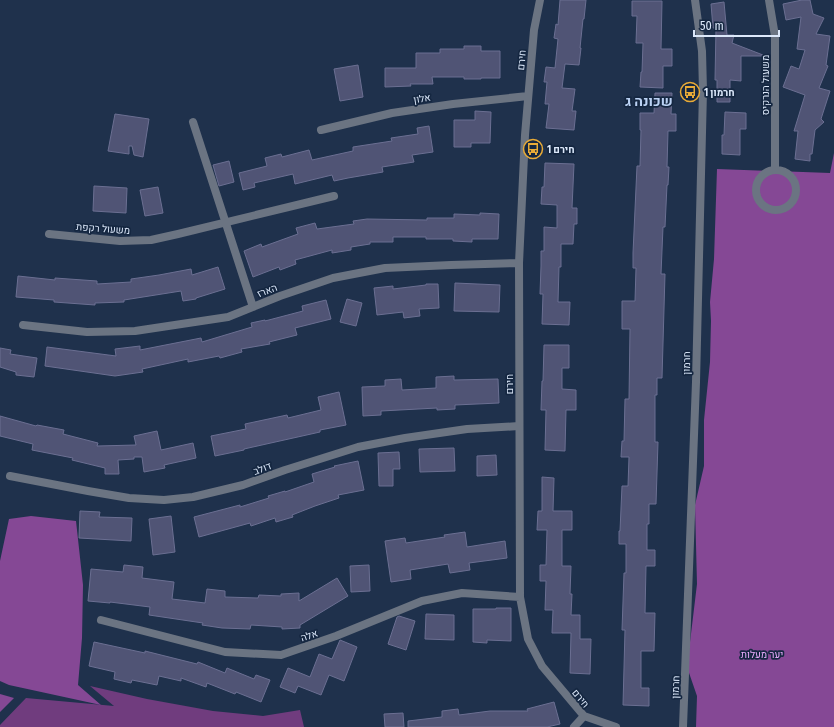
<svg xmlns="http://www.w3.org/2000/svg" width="834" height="727" viewBox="0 0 834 727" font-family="'Fira Sans Condensed',Heebo,sans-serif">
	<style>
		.green { fill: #703c7e }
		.forest { fill: #854895 }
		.building { fill: #505475; stroke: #6b6f92 }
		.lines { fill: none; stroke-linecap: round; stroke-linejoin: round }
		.minor { stroke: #6b7482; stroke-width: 8 }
		.labels { text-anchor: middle; stroke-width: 3.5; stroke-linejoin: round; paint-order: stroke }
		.street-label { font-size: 10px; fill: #dce8fa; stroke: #152741 }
		.poi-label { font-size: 10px; font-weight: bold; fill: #dce8fa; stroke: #152741; text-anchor: start }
		.park-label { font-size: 10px; fill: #edacff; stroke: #152741 }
		.district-label { font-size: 14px; font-weight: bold; fill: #bbd2f4; stroke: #152741 }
	</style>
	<rect width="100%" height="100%" fill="#1f314c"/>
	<path class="green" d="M90,686L147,699L213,711L263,716L300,710L304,727H0V725L26,698L114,706Z"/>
	<path class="forest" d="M834,153V727H696L697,696L687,667L697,584L695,505L704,466V420L710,362L711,321L710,302L714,259L717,169L830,173Z
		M31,516L76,521L83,585L82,638L78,685L101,705L9,685L0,681V561L9,519Z
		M0,694L14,698L0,712Z"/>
	<path class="building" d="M560,0H586L584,19H583L580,48H581L579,65L565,64L562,88L575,89L572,111H576L574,130L546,128L549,104H545L547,82H544L546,67L555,68L558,39L554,38L556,24L558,25Z
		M802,0H810L813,14L824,18L816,34L830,36L826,65L828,66L819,88L830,91L821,119L824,122L815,130L812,154H810V161L795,159L798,131H794L805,95L783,87L791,66L799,69L805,50L797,49L801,17L786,20L783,4Z
		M632,1H662L661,49H672V66H663V88L640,87L641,72H642L643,43H636L637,16H632Z
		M724,2L727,35H734L732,43L763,55V56H741V81L730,80V102H717V80H715L716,28H713L711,4Z
		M464,46H481V51H500V78H481V79H464V77H432L433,84H410L411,86L385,87V68H416V53H440V49H464Z
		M358,65L363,97L340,101L334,69Z
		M655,93H672L671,114H676V131H668L667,167H669L668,185H667L665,227H663L661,274H665L662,378H657V395H655V442H658L656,504H649V524H647V550H655V566H646L645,613H655L654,651H641V688H649V706L623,705L625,630H622L624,573H626V544H619V531H620L622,486H628L629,457H621L622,441H624L625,399H629L630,329H622V301H635L636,268H633V253L637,166H640L641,130H640V113H654Z
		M475,111L491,112L490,143H471V147H454V120H475Z
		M725,112L746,113V129H740V155L722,154V135H724Z
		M115,114L149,119L143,157L134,155L132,146H129V154L108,151Z
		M429,126L433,152L412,155L414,162L382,167L383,172L348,178L334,181L332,175L295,184L293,174L254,183L255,187L243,190L239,173L267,166L265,158L281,154L282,157L309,150L312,160L353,151V147L392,141L391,138L418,134L417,128Z
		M229,161L234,182L219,186L213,165Z
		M545,163L574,164L572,208H577V224H574L573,244H561V267H559L558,302H570L569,325L542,324L543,294H540L541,266V251H544V227L557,228V205L541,204L542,187H544Z
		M94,186L127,188L126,213L93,211Z
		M158,187L163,213L145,216L140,190Z
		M480,213L499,214L498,239H472V242L453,241V239H426V237H393V242H370V244L351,247V250L332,253V250L295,260L296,264L280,270L279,267L253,277L244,251L261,244L262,247L298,234L296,228L315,223L317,229L354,224L353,221L367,219L427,220V218H454V214L480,215Z
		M218,267L225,289L196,298V299L183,301L181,291L124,300V302L95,303V305L54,302V300L16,297L18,276L55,280V278L97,281V284L131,282V279L159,275L191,269L192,275Z
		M455,283L500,285L499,312L454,311Z
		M426,284H438L439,308L419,309L420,316L404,318L403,312L377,315L374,288L393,286V289L426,285Z
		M347,299L362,303L356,326L340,322Z
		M326,300L331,319L295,328L297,335L269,342L270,344L241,349L242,352L220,358L219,356L188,362V359L142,369L143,372L115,376L45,366L47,347L116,356L115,349L140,346V350L201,338L202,342L252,327L251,323L265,320V321L303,311L302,306Z
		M544,345H569V368H562V389L576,390V410H566L565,451L545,450L546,410H541L542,381H543Z
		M0,348L11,350L10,354L37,358L34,377L16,375V372L0,367Z
		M454,376V380L498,379L499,403L455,405V409L437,410V408L381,411V415L363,416L362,387L385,386V380L401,379L402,390L436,388V377Z
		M339,392L346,425L320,430V432L244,449V450L215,456L211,436L246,429L245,424L287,415L288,418L321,410L318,397Z
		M0,416L36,426L37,425L64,430L63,434L98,443L97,446L136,445L134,436L157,431L161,450L193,443L196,458L164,465L165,468L144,472L142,457H134V459L118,460L119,474H105V468L72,460L73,458L32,450L33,444L0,436Z
		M454,448L455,471L420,472L419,449Z
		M399,452L400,469H393V486H379L378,453Z
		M496,455L497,475L477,476V456Z
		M358,461L364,490L338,495L339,498L315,506L292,515L293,517L276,522L275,518L251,526L250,523L199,537L194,517L240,505V507L269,498L268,496L285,491V492L314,482L312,474L335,467L334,466Z
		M542,477L554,478L553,511H572V530H562V566H571L570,594H572L571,615H580V639H591L590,674L570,673L571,633H552L553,610H545L546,581H540V565H546L547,530H537L538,511H542Z
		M80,511L100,512L99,517L132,518L131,541L79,538Z
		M171,516L175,552L153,555L149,519Z
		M465,532L467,547L505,541L507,558L469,563L470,570L450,573L448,564L410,570L411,579L391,582L385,541L405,538L406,543L445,537L444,535Z
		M124,565L143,567L142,578L174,582L172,599L205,603L207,589L225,591V597L258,598L259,595L281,596V594L299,593V601L337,578L348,596L300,625V628L282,629V627L251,625L250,629L222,628L202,625L203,623L149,615L150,607L110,602V603L88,601L91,569L123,572Z
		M369,565L370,591L351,592L350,566Z
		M496,608H511V641L487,640V643L473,642V609H496Z
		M426,614L454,615V640L425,639Z
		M399,616L415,621L406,650L388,644L397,617Z
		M340,640L357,647L344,681L329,675L321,695L298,686L295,693L280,687L288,668L310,677L319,654L332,659Z
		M94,642L145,653V651L197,664L198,662L225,673L227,668L254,679L256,675L270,680L261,702L236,692L235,694L207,683L206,687L181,678V681L159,676L157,685L132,680L131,683L114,679L115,672L89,666Z
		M554,702L560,724L547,727H408V721L442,717V711L458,709L459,715L490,711H528L527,709Z
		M403,713L404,727H385L384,714Z"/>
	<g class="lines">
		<path class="minor" d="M540,0L534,30L525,135L519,263L520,597L528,639L542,666L584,716L616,727
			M769,0L775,36V170
			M193,122L253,307
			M321,130L392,113L453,104L528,96
			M756 190a20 20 0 1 1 40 0a20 20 0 1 1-40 0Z
			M49,234L120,241L151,240L178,234L334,196
			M23,325L87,332L135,331L228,317L280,296L333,278L385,268L451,265L519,263
			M10,476L88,491L129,498L164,500L193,497L243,485L285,470L358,447L405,438L467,429L519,426
			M101,620L225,652L281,655L336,636L422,601L462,593L520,597
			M574,727L584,716
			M683,727L696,382L703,91L702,51L695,0"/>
	</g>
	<defs>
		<symbol id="bus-ring" viewBox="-11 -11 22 22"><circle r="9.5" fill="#152741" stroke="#e9ab37" stroke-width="1.5"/><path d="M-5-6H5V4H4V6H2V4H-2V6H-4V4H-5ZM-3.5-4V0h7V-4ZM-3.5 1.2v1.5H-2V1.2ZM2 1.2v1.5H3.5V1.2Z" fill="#e9ab37"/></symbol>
	</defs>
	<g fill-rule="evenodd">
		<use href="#bus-ring" x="679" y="81" width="22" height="22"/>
		<use href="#bus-ring" x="522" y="138" width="22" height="22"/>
	</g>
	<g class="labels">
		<g class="street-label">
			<text transform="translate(521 60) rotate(-85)" y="4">חירם</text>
			<text transform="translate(765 85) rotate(-90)" y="4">משעול הנרקיס</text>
			<text transform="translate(422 98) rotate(-9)" y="4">אלון</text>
			<text transform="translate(103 228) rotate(4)" y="4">משעול רקפת</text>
			<text transform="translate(267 290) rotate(-21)" y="4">הארז</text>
			<text transform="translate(686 363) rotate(-89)" y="4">חרמון</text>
			<text transform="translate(509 384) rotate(-90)" y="4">חירם</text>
			<text transform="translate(262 468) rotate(-20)" y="4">דולב</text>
			<text transform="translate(309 635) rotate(-19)" y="4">אלה</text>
			<text transform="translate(675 687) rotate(-88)" y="4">חרמון</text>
			<text transform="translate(581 698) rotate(50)" y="4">חירם</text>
		</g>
		<g class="poi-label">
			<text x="704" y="96">חרמון 1</text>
			<text x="547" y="153">חירם 1</text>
		</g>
		<g class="park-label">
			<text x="762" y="658">יער מעלות</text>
		</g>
		<g class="district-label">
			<text x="649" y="106">שכונה ג</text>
		</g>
	</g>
	<path d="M694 30v6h85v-6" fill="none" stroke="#dce8fa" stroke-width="2"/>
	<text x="700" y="30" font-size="12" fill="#dce8fa" stroke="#152741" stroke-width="3" paint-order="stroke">50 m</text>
</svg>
